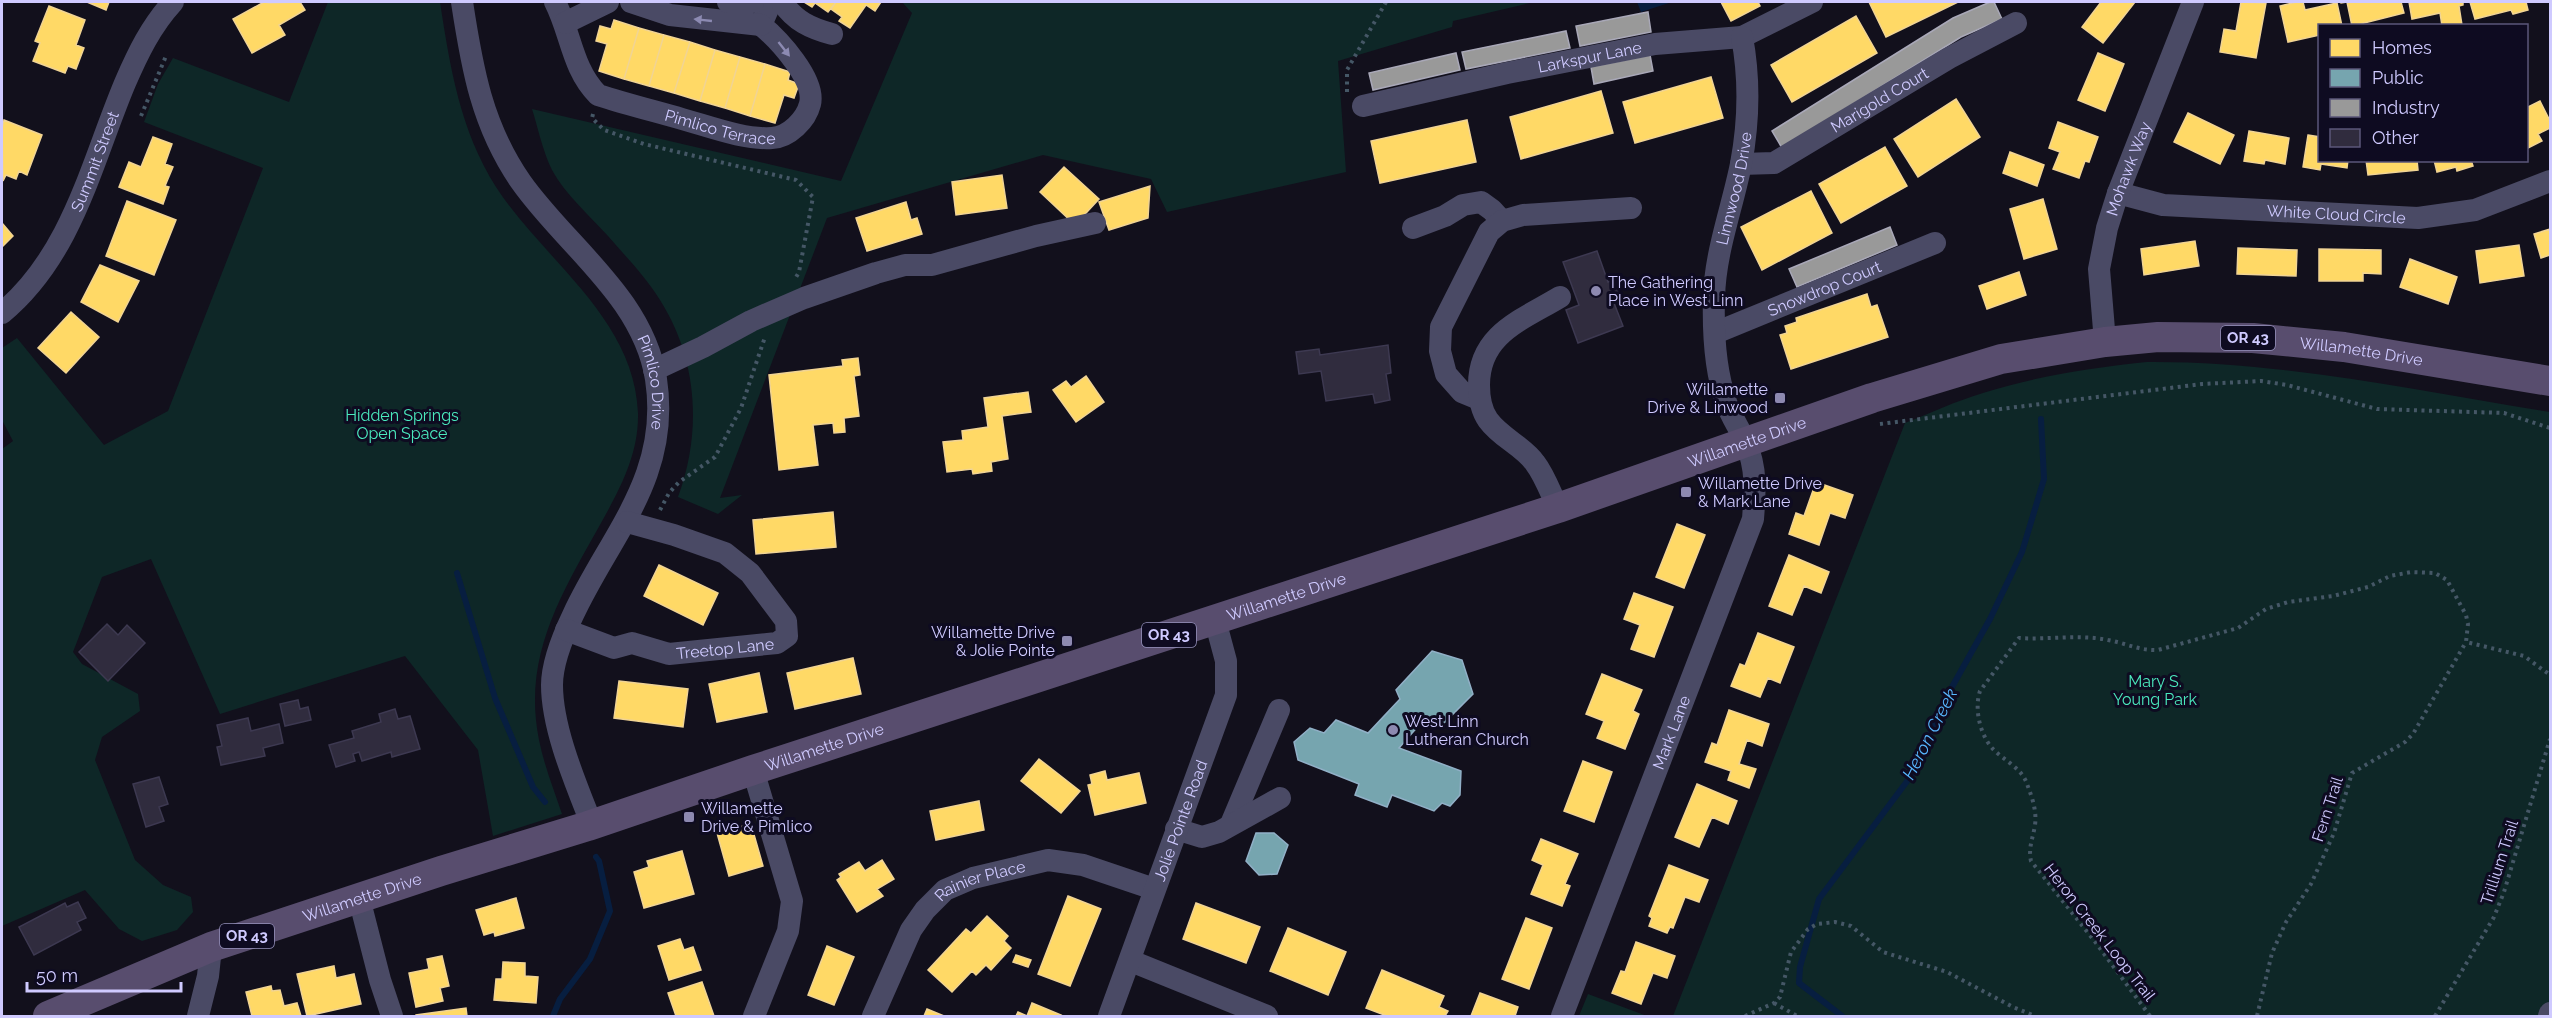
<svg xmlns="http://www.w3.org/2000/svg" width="2552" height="1018" viewBox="0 0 2552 1018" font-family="Raleway,sans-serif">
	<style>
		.green { fill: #0e2727 }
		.water { fill: #071e40 }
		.homes { fill: #ffd966; stroke: #f1d494; stroke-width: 1.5 }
		.public { fill: #76a5af; stroke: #91b0c7; stroke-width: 1.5 }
		.industry { fill: #999; stroke: #a9a8b8; stroke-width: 1.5 }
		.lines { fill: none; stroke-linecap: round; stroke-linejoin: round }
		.stream { stroke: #071e40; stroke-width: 6 }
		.building { fill: #302c3e; stroke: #3d3951; stroke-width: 1.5 }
		.path { stroke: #455766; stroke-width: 4; stroke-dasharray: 3 4.5; stroke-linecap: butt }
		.minor { stroke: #4a4a65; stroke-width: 22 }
		.major { stroke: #584d6e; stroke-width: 30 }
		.oneway { fill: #8c8ab2 }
		.poi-dot { fill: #8d89b0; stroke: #0e0b21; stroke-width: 2 }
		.labels { text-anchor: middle; stroke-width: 6; stroke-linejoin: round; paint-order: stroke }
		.shield { fill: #0e0b21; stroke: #9591bc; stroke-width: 1.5 }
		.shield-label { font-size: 15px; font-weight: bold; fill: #cfcaff }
		.street-label { font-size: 16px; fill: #cfcaff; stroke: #0e0b21 }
		.poi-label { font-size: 16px; fill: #cfcaff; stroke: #0e0b21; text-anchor: start }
		.park-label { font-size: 16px; fill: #4beabe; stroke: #0e0b21 }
		.water-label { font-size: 18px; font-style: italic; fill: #58b7ff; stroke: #0e0b21 }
	</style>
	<rect width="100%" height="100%" fill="#12101c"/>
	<path class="green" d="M328,2H440C450,67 460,130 496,187C544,261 634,317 638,413C639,454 620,489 601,523C562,593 522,656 539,740C544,765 554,790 562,814L493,836L478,750L405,656L220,714L151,559L102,577L73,652L82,664L138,694L140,711L102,737L95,760L135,860L163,885L191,897L193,912L177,930L142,941L119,929L85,890L2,926V449L13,441L2,420V348L17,338L104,445L168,411L263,168L144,122L158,84L173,58L289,102Z
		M902,2H1534L1453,21L1452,27L1338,61L1346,172L1167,212L1151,179L1043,155L827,218L720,498L742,495L718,514L678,497C702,432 698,360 660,300C646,277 626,257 608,236C590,216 565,194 552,170C543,152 538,128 532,109L841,181L912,13Z
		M2147,362C2282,361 2417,391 2550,412V1016H1673L1905,423C1931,413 1956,401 1983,393C2037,376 2091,368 2147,362Z
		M1588,994L1647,1016H1579Z"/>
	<path class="water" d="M1637,2H1672L1641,12Z"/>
	<path class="homes" d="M87,2H109L106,10Z
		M264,2L270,3L300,2L305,10L279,25L285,35L252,53L233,19Z
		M804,2H836L828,12L815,3L812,7Z
		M836,2H881L875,11L866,5L850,28L839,21L842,17L831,9Z
		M1721,2H1758L1760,6L1731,21Z
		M1869,2H1958L1886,37Z
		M2101,2H2135L2103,43L2082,27Z
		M2241,2L2266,3L2256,58L2220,52L2224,29L2236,31Z
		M2297,2H2303L2305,10L2337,3L2342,26H2320V35L2288,42L2280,6Z
		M2340,2H2401L2404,13L2352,26L2347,2L2341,3Z
		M2409,2H2463V5L2459,6L2462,25L2442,26L2440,13L2412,19Z
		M2470,2H2526L2528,10L2513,14L2511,10L2475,19Z
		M49,6L85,20L76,45L84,48L76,69L68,66L65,73L33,61L40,43L35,41Z
		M1856,16L1877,53L1792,102L1771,65Z
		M614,20L639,28L624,79L599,71L607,44L596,41L600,26L611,29Z
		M639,28L664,35L649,86L624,79Z
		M664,35L690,42L674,93L649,86Z
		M690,42L715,50L700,101L674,93Z
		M715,50L740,57L725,108L700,101Z
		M2098,53L2124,64L2105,111L2078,100Z
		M740,57L765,64L750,116L725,108Z
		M765,64L790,72L788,80L799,84L794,98L784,95L775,123L750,116Z
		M1711,77L1723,118L1635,143L1623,102Z
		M1601,91L1613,133L1521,159L1510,117Z
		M1956,99L1980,137L1918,177L1894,139Z
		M2540,101L2550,121V128L2538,134L2542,141L2526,149V108Z
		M2188,113L2234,135L2220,164L2174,142Z
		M4,120L42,135L27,175L19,171L16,179L6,175L3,181L2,128Z
		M1467,120L1476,162L1380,183L1371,141Z
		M2058,122L2098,137L2089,162L2085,161L2079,178L2053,169L2060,152L2049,148Z
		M2249,131L2289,138L2285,164L2265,160L2264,164L2244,161Z
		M2308,135L2320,137V160H2348L2347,168L2321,164L2320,170L2303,167Z
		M153,137L172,144L165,164L173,167L165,186L169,187L163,204L119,187L129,162L141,167Z
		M1885,147L1907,186L1841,223L1819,184Z
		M2010,152L2044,165L2037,186L2003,173Z
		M2366,160H2417L2418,170L2368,175Z
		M2434,160H2471L2473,166L2457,171L2456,167L2437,172Z
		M1064,167L1099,199L1075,225L1040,192Z
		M1002,175L1007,208L956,215L952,182Z
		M1150,186L1148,218L1109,230L1099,202Z
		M1811,191L1832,233L1762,270L1741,227Z
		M2043,199L2057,249L2024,259L2010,209Z
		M127,201L176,220L154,275L106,256Z
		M906,202L911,220L917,218L922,234L867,251L856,218Z
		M2,223L13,236L2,247Z
		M2550,229V255L2541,258L2534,234Z
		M2195,241L2199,266L2144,275L2141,249Z
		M2519,245L2524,276L2480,283L2476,251Z
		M2238,248L2297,250L2296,276L2237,274Z
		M2319,249L2381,250V274L2363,273V281H2319Z
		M2410,259L2457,277L2448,304L2400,287Z
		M100,265L139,281L118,322L81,302Z
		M2019,272L2026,295L1987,309L1979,286Z
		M1867,294L1871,307L1877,305L1888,337L1791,369L1780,335L1787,333L1785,326L1797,322L1796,318Z
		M71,312L99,337L66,373L38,348Z
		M858,358L860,375L854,376L859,416L844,418L845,432L834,433L833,423L813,425L818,465L779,470L769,375L843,366L842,360Z
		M1086,376L1104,402L1076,422L1053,390L1066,381L1071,387Z
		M1028,392L1031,412L1002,416L1008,459L991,462L992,471L973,474L972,469L947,472L943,442L963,440L962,431L988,427L984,398Z
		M1816,482L1853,495L1845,518L1830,513L1819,545L1789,534L1796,513L1804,516Z
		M833,512L836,547L756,554L753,520Z
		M1677,524L1705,535L1684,588L1656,577Z
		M1789,555L1829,572L1821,593L1804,586L1792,615L1769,606Z
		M659,565L718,593L703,625L644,596Z
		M1634,593L1673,607L1654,657L1631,649L1640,625L1624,619Z
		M1758,633L1794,647L1780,683L1768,678L1760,697L1731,686L1740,664L1745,666Z
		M853,658L861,694L795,709L787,673Z
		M759,673L767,712L717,722L709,684Z
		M1602,674L1642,690L1633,711L1639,714L1625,749L1597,738L1604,721L1586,714Z
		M619,681L688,689L683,727L614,718Z
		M1729,710L1769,724L1762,746L1747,740L1739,764L1756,769L1749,788L1728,780L1731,771L1705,762L1712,743L1717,745Z
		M1039,759L1080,791L1061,813L1021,781Z
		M1583,761L1612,772L1594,822L1564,811Z
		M1105,771L1107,780L1139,773L1146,803L1095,815L1088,785L1092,784L1090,775Z
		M1697,784L1737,801L1728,824L1712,817L1699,847L1675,837Z
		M979,801L984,830L936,840L930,811Z
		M751,824L763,866L729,876L717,833Z
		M1541,839L1578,854L1565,884L1570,886L1562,906L1531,894L1543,865L1532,860Z
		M682,851L694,894L644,908L634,872L649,867L647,861Z
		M882,860L894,879L877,889L883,896L857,912L837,880L841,877L839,874L859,862L865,871Z
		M1669,865L1708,880L1699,902L1685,897L1673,928L1670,927L1667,933L1649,926L1652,918L1649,916Z
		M1068,896L1101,909L1070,986L1038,974Z
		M516,898L524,928L495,936L494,932L484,935L476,910Z
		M1196,903L1260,927L1246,963L1183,939Z
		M987,916L1008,936L1004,941L1011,948L991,970L986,965L976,975L972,971L952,992L928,970L966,929L971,933Z
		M1526,918L1552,928L1529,989L1502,979Z
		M1288,928L1346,952L1328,995L1270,971Z
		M680,939L684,950L693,947L701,970L669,980L658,946Z
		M1636,942L1675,956L1667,978L1653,973L1641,1004L1612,993L1621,971L1625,972Z
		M827,946L854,957L834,1005L808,995Z
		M1016,955L1031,960L1028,967L1013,962Z
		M442,956L449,986L440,988L443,1001L416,1007L409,973L429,969L427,959Z
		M503,962L525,963V976L538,977L536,1003L494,1000L496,979H502Z
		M334,966L336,978L354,974L361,1004L307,1016L297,974Z
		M1382,970L1444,996L1439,1007L1448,1011L1445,1016H1387L1366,1008Z
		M702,982L714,1016H676L668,993Z
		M271,986L272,991L280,990L284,1006L297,1003L301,1016H252L246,992Z
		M1480,993L1518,1007L1515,1016H1471Z
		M1032,1003L1061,1015L1060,1016H1016L1018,1012L1027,1016Z
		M466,1008L467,1016H416V1015Z
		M927,1009L944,1016H924Z"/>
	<path class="public" d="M1432,651L1462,660L1473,694L1444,723L1427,716L1399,748L1461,771L1460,795L1450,806L1442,803L1434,811L1392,795L1387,807L1355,795L1359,784L1298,760L1294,742L1310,728L1324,733L1336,720L1368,733L1400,699L1396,690Z
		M1256,833H1274L1288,845L1277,874L1259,875L1246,861Z"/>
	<path class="industry" d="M1990,2H1994L2002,19L1961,37L1782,148L1772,131L1953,18Z
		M1648,12L1651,32L1580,46L1576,26Z
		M1566,31L1570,48L1466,69L1462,52Z
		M1456,53L1460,70L1373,90L1369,73Z
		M1650,55L1653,71L1594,84L1591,67Z
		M1890,227L1897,245L1797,287L1789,269Z"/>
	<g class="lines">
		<path class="stream" d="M457,573L495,698L533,787L545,802
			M553,1016L560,999L590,959L610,911L599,861L596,857
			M1842,1016L1799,983L1800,967L1819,899L1911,776L1947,696L1990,619L2022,552L2044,479L2041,419"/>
	</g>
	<path class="building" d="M1597,251L1608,282L1614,280L1621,300L1614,303L1623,326L1578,343L1566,310L1579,305L1563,262Z
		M1388,345L1391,373L1386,374L1390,400L1375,403L1373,394L1326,401L1321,371L1299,374L1296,352L1319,349L1320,355Z
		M107,624L118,635L127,625L145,643L108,681L79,652Z
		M298,700L300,709L308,707L311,720L285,726L280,704Z
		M395,709L398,719L410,716L420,749L392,757L391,752L362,761L359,752L353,754L355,761L336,767L329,745L354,738L352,731L381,722L379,714Z
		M248,718L251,731L279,724L283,743L263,748L265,756L221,765L217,747L222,746L217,725Z
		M159,777L168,804L159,807L164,821L146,827L133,784Z
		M78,902L86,918L77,922L81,930L34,955L19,927L65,903L67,907Z"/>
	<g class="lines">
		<path class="path" d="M1347,92V70L1386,2
			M593,114L592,118L604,130L644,144L796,180L813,197L799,272L795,279
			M141,116L166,56
			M1880,424L2202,384L2261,381L2287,385L2377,409L2504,413L2550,428
			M660,510L669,493L679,482L715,457L741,408L765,337
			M1774,1003L1797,1016
			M1745,1016L1774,1003L1780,997L1791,952L1808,929L1817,924L1835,922L1851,926L1883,952L1947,972L2013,1007L2035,1016
			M2150,1016L2096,943L2031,861C2028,848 2033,838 2035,825C2037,811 2032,797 2027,784C2022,768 2003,760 1992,748C1980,734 1974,709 1980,691L2019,638C2048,640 2079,634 2108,640C2125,643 2140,651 2158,650L2238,628L2266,609L2288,602L2333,596L2368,587L2390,576L2411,572L2435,573L2447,580L2466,615L2468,624L2466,642L2524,656L2550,675
			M2257,1016L2272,953L2286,922L2311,884L2334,833L2352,773L2405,742L2413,734L2466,642
			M2435,1016L2494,917L2504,892L2550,739"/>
		<g class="minor">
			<path id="s1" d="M462,2C472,68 482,126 521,182C566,246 643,297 656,379C671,477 610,535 573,615C563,636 552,662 552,685C552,729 576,784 592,825"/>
			<path id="s2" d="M555,2C571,33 572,69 598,95C626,104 654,111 682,119C708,126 744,140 772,138C789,137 806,120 810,104C816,80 779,40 761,25L771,2"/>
			<path d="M631,2L670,15L761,25"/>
			<path d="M728,2H753"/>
			<path d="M782,2C795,21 810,28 832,34"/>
			<path d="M565,23L608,2"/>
			<path id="s3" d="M1363,106L1507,73L1655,44L1742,37L1812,2"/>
			<path id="s4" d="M1741,164L1774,163L1949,58L2016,23"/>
			<path id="s5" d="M2118,193L2163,205L2418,218L2475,210L2550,181"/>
			<path d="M1413,228L1445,216L1463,205L1481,202L1492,210L1502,221"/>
			<path id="s6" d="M2,313C72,255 91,164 125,83C138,53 151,26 173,2"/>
			<path id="s7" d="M1715,333L1935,243"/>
			<path id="s8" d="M2105,342L2099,269L2107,228L2118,193L2193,2"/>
			<path d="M654,370L703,347L751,321L804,298L876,273L905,265H932L1036,236L1095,223"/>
			<path d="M1479,399L1462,392L1446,374L1440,351L1441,327L1489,232L1502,221L1523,215L1631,208"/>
			<path d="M1558,508C1551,494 1545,476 1535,463C1523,446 1501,438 1488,420C1481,410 1479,398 1479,385C1479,334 1522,320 1560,297"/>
			<path id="s9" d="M566,630L614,648L632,643L669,654L777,643L787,636L786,621L750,573L725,553L674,535L627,522"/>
			<path d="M753,770L792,901L788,931L754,1016"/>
			<path d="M1231,824L1279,710"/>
			<path d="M1176,829L1202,837L1219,832L1280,798"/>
			<path d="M359,898L380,980L392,1016"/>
			<path d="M1131,961L1267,1016"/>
			<path d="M198,1016L208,976L211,947"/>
			<path id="s10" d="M873,1016L911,930L925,910L945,890L973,878L1048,860L1083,865L1154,889"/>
			<path id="s11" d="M1109,1016L1226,695V661L1215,620"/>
			<path id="s12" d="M1562,1016L1753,519C1755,492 1757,469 1746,443C1740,429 1731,417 1726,402C1715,370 1713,332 1714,298C1715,252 1732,209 1741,164C1749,121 1750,80 1742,37"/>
			<path d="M2549,1016L2550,1013"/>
		</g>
		<path class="major" id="s13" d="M48,1016L211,947L441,871L588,826L753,770L1558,508L1872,398L2001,359L2105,342L2158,337L2253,338L2344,347L2550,381"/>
	</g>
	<defs><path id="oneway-solid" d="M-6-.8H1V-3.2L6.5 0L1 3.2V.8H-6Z" transform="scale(1.5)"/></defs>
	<g class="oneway">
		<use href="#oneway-solid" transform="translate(703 20) rotate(-174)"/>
		<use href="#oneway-solid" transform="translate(784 49) rotate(52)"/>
	</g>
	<g class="poi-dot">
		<circle cx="1596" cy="291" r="6"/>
		<rect x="1774" y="392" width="12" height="12" rx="3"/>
		<rect x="1680" y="486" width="12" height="12" rx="3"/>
		<rect x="1061" y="635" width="12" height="12" rx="3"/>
		<circle cx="1393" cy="730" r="6"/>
		<rect x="683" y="811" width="12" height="12" rx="3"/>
	</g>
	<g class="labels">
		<g class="shield">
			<rect x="2221" y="326" width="54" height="24" rx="4.5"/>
			<rect x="1142" y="623" width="54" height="24" rx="4.5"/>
			<rect x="220" y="924" width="54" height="24" rx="4.5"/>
		</g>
		<g class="shield-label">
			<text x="2248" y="343">OR 43</text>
			<text x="1169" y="640">OR 43</text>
			<text x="247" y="941">OR 43</text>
		</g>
		<g class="street-label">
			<text dy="6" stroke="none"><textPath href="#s3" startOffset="232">Larkspur Lane</textPath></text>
			<text dy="6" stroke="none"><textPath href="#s4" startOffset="156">Marigold Court</textPath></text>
			<text dy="6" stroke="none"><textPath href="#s2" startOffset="230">Pimlico Terrace</textPath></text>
			<text dy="6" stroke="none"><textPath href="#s6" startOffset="180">Summit Street</textPath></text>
			<text dy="6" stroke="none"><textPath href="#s8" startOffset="178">Mohawk Way</textPath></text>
			<text dy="6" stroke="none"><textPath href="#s12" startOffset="872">Linnwood Drive</textPath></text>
			<text dy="6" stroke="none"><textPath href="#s5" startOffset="220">White Cloud Circle</textPath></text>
			<text dy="6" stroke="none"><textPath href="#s7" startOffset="118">Snowdrop Court</textPath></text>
			<text dy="6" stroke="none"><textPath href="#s13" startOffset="2424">Willamette Drive</textPath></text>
			<text dy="6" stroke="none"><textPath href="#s1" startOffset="436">Pimlico Drive</textPath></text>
			<text dy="6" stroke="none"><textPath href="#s13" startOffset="1794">Willamette Drive</textPath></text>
			<text dy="6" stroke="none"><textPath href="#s13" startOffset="1308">Willamette Drive</textPath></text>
			<text dy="6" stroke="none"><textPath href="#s9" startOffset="165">Treetop Lane</textPath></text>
			<text dy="6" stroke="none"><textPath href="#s12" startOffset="304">Mark Lane</textPath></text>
			<text dy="6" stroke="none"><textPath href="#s13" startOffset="822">Willamette Drive</textPath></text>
			<text transform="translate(2327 809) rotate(-72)" y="6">Fern Trail</text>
			<text dy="6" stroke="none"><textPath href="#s11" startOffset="208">Jolie Pointe Road</textPath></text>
			<text transform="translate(2499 862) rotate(-72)" y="6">Trillium Trail</text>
			<text dy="6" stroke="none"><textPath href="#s10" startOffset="183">Rainier Place</textPath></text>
			<text dy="6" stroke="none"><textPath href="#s13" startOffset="336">Willamette Drive</textPath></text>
			<text transform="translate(2100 932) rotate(52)" y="6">Heron Creek Loop Trail</text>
		</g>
		<g class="poi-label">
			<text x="1608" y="288">The Gathering<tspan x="1608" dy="18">Place in West Linn</tspan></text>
			<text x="1768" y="395" text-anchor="end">Willamette<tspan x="1768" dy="18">Drive &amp; Linwood</tspan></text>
			<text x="1698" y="489">Willamette Drive<tspan x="1698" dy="18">&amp; Mark Lane</tspan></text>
			<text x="1055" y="638" text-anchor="end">Willamette Drive<tspan x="1055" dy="18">&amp; Jolie Pointe</tspan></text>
			<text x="1405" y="727">West Linn<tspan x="1405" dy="18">Lutheran Church</tspan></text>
			<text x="701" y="814">Willamette<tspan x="701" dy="18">Drive &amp; Pimlico</tspan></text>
		</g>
		<g class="park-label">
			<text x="402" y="421">Hidden Springs<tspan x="402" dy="18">Open Space</tspan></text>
			<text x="2155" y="687">Mary S.<tspan x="2155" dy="18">Young Park</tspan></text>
		</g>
		<g class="water-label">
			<text transform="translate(1930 734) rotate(-63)" y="6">Heron Creek</text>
		</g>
	</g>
	<rect width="2552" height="1018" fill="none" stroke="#cfcaff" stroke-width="6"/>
	<rect x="2318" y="24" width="210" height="138" fill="#0e0b21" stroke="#5b577a" stroke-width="1.5"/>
	<rect x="2330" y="39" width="30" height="18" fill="#ffd966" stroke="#5b577a" stroke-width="1.5"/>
	<text x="2372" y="54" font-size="18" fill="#cfcaff">Homes</text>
	<rect x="2330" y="69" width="30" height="18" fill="#76a5af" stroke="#5b577a" stroke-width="1.5"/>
	<text x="2372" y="84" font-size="18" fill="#cfcaff">Public</text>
	<rect x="2330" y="99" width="30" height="18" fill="#999999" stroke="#5b577a" stroke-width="1.5"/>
	<text x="2372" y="114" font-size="18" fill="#cfcaff">Industry</text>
	<rect x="2330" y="129" width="30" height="18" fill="#302c3e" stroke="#5b577a" stroke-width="1.5"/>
	<text x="2372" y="144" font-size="18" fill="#cfcaff">Other</text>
	<path d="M27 982v9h154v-9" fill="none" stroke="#cfcaff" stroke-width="3"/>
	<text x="36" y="982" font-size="18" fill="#cfcaff" stroke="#0e0b21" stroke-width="4.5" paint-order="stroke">50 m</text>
</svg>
